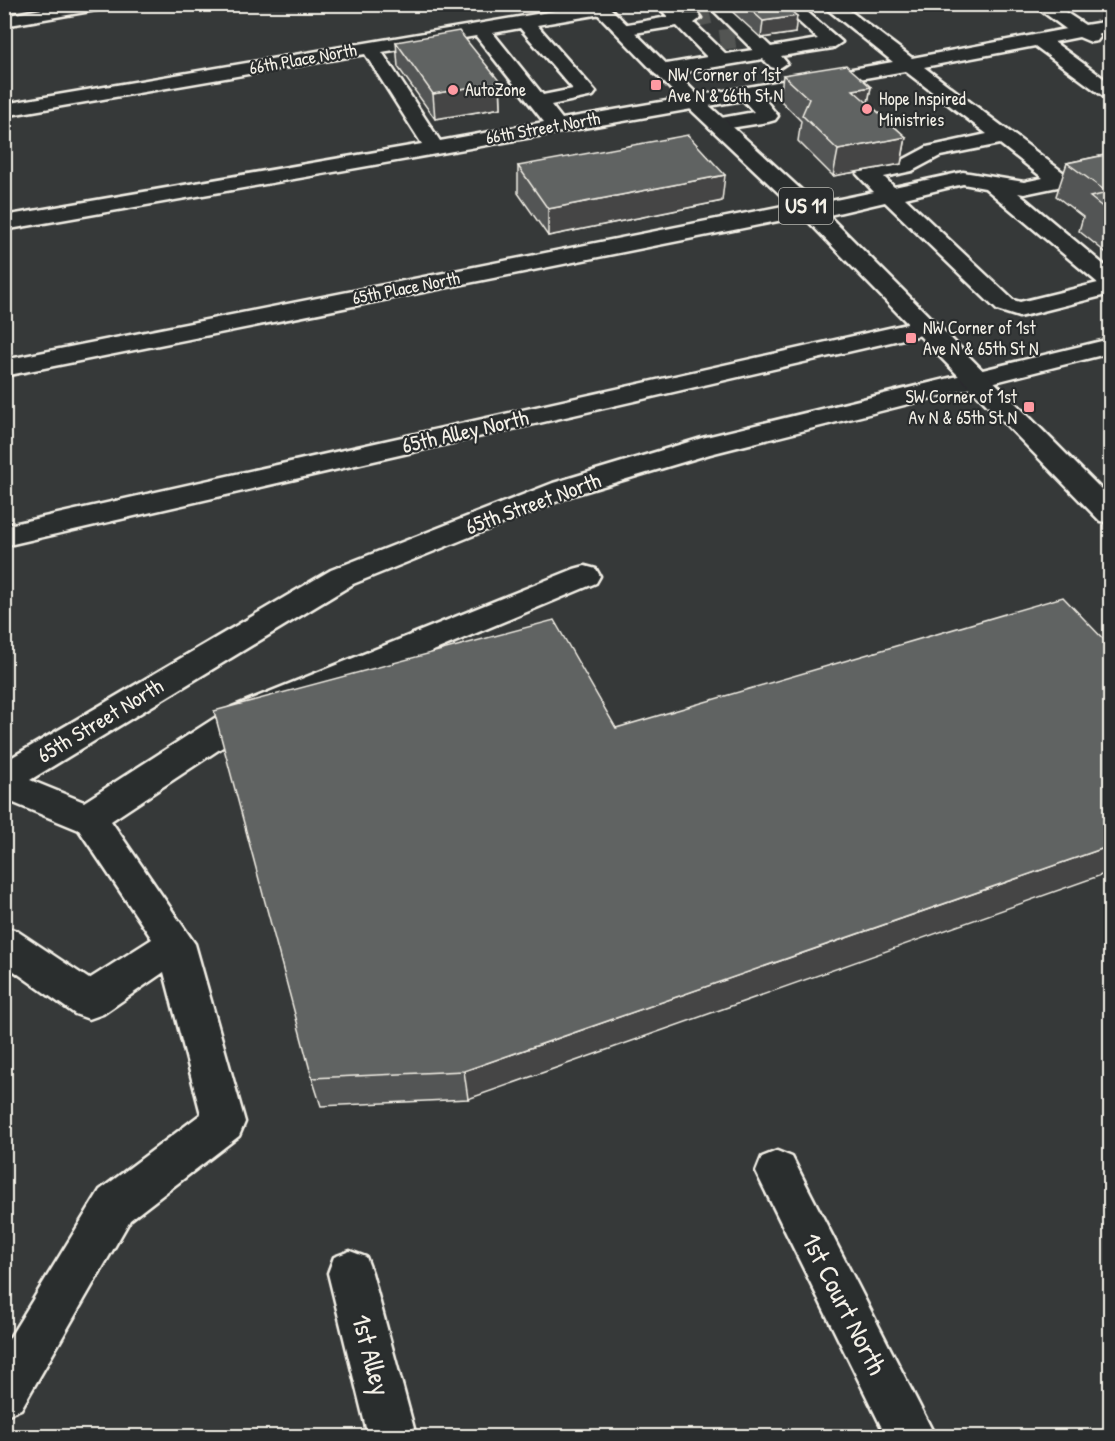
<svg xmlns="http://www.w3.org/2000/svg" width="1115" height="1441" viewBox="0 0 1115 1441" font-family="'Patrick Hand',sans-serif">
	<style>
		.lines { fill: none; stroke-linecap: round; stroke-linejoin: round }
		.minor-tunnel { stroke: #525553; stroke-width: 20; stroke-dasharray: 20 10; stroke-linecap: butt }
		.minor-casing { stroke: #f4f1e8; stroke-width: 5 }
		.major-casing { stroke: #f4f1e8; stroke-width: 5 }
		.minor { fill: #2a2d2e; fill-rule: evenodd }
		.major { fill: #2a2d2e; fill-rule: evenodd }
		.wall { fill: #535554; stroke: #f4f1e8; stroke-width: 1.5 }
		.shaded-wall { fill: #444545; stroke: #f4f1e8; stroke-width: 1.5 }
		.building { fill: #616362; stroke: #f4f1e8; stroke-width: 1.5 }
		.poi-dot { fill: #ff9aa2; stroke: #2a2d2e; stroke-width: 2 }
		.labels { text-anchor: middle; stroke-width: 4.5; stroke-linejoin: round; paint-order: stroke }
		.far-street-label { font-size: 18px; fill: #f4f1e8; stroke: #2a2d2e }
		.far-poi-label { font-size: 18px; fill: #f4f1e8; stroke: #2a2d2e; text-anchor: start }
		.shield { fill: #2a2d2e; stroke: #b7b6b0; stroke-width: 1.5 }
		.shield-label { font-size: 21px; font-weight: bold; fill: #f4f1e8 }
		.street-label { font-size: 22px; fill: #f4f1e8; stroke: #2a2d2e }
		.near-street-label { font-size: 27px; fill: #f4f1e8; stroke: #2a2d2e }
	</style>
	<rect width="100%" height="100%" fill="#363939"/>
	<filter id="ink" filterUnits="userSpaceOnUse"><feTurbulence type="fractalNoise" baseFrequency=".0167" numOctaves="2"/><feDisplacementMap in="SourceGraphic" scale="12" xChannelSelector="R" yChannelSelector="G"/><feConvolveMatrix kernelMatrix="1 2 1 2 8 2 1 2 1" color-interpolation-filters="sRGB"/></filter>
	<g filter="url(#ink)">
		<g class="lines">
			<path class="minor-tunnel" d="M692,18L710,14
				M720,40L735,38"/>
			<defs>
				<path id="minor" d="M69,4H110L102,9L4,26V16Z
					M596,4L607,5L610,9L601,14L537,25L596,92L593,96L551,105L562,119L893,62L821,4H841L912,58L1066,29L1032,4H1053L1085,25L1110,21V31L1098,34L1100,37L1097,41L1091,42L1079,37L1054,42L1110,83V98L1103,96L1035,46L924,67L1064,173L1110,164V176L1024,194L1018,193L1110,270V294L1019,317L997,310L885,202L812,219L803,216L4,376V360L808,201L816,204L874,192L857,174L861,170L899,162L927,147L987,134L905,71L762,96L778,116L775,120L768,122L717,130L710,128L707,124L710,120L754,112L743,100L4,230V216L422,144L365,54L4,116V104ZM520,28L573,89L543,95L493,33ZM476,36L544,122L440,141L382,52ZM1000,144L1043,178L1024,182L963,172L894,187L884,177L912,171L940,156ZM963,184L985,188L1098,283L1020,302L1013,300L905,198Z
					M661,4H690L681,10L685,14H698L701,18L694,23L726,54L753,50L707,4H726L771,47L818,39L779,4H798L842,42L833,48L781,56L787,63L778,69L771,67L763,59L662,76L655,74L653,70L655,66L707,57L677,26L622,35L613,30L622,25L668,17L659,7Z
					M925,320L934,322L937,327L934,332L4,546V526Z
					M1110,339V353L710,454L573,495L353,584L30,780L84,802L232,707L574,569L585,566L596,569L600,576L596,583L256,725L111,821L195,944L245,1122L239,1136L130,1220L21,1409L4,1416V1347L100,1190L201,1114L164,972L103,1014L89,1019L75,1014L4,964V927L17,931L89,979L152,939L79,830L4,799V762L331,570L553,483L702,438Z
					M777,1151L792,1157L935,1436H886L756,1172L762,1157Z
					M350,1251L366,1257L372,1273L416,1436H368L328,1273L334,1257Z"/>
				<path id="major" d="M588,4H606L701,98L820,207L1110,498V523L1100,521L804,217L687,106Z"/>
			</defs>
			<use href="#minor" class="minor-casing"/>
			<use href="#major" class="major-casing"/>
			<use href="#minor" class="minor"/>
			<use href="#major" class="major"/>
		</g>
		<path class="wall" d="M726,4H783L795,33L761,38L726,6Z
			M396,42L500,82L501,108L435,119L398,67Z
			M783,75L871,87L868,103L906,137L901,164L833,176L798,141L801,121L780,100Z
			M1110,154V256L1079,231L1083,217L1056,196L1067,163Z
			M518,166L722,201L548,236L518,193Z
			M554,620L468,1099L321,1106L312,1078Z"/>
		<path class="shaded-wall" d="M797,16L795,33L761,38L763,21Z
			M500,82L501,108L435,119L433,94Z
			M871,87L866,112L853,90Z
			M906,137L901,164L833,176L838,150Z
			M725,175L722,201L548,236V209Z
			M1110,846V872L468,1099L464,1071Z"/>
		<path class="building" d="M744,4H783L797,16L763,21Z
			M459,31L500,82L433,94L396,42Z
			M846,65L871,87L853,90L906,137L838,150L802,115L809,99L783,75Z
			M688,135L725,175L548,209L518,166Z
			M1110,154V213L1090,197L1108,193L1067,163Z
			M1063,597L1110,646V846L464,1071L312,1078L214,711L554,620L616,728Z"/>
	</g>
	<g class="poi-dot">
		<rect x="650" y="79" width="12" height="12" rx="3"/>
		<circle cx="453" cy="90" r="6"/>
		<circle cx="867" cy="109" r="6"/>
		<rect x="905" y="332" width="12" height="12" rx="3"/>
		<rect x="1023" y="401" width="12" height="12" rx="3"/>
	</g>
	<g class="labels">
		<g class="far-street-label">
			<text transform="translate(303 59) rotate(-10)" y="6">66th Place North</text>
			<text transform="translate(543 128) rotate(-10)" y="6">66th Street North</text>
			<text transform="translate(406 288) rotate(-11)" y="6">65th Place North</text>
		</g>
		<g class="far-poi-label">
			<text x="668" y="81">NW Corner of 1st<tspan x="668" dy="21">Ave N &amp; 66th St N</tspan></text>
			<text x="465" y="96">AutoZone</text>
			<text x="879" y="105">Hope Inspired<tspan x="879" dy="21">Ministries</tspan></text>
			<text x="923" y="334">NW Corner of 1st<tspan x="923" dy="21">Ave N &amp; 65th St N</tspan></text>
			<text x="1017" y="403" text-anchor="end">SW Corner of 1st<tspan x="1017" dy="21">Av N &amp; 65th St N</tspan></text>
		</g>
		<rect class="shield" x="779" y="188" width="54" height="36" rx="4.5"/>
		<g class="shield-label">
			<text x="806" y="213">US 11</text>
		</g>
		<g class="street-label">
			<text transform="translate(465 431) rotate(-13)" y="8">65th Alley North</text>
			<text transform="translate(533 503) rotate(-20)" y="8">65th Street North</text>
			<text transform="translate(100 720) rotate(-31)" y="8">65th Street North</text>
		</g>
		<g class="near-street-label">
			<text transform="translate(844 1304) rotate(63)" y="9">1st Court North</text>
			<text transform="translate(371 1355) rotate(75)" y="9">1st Alley</text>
		</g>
	</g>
	<rect width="1115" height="1441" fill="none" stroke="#2a2d2e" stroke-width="24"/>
	<rect x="12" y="12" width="1091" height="1417" fill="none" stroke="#f4f1e8" stroke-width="2" filter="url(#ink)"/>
</svg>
